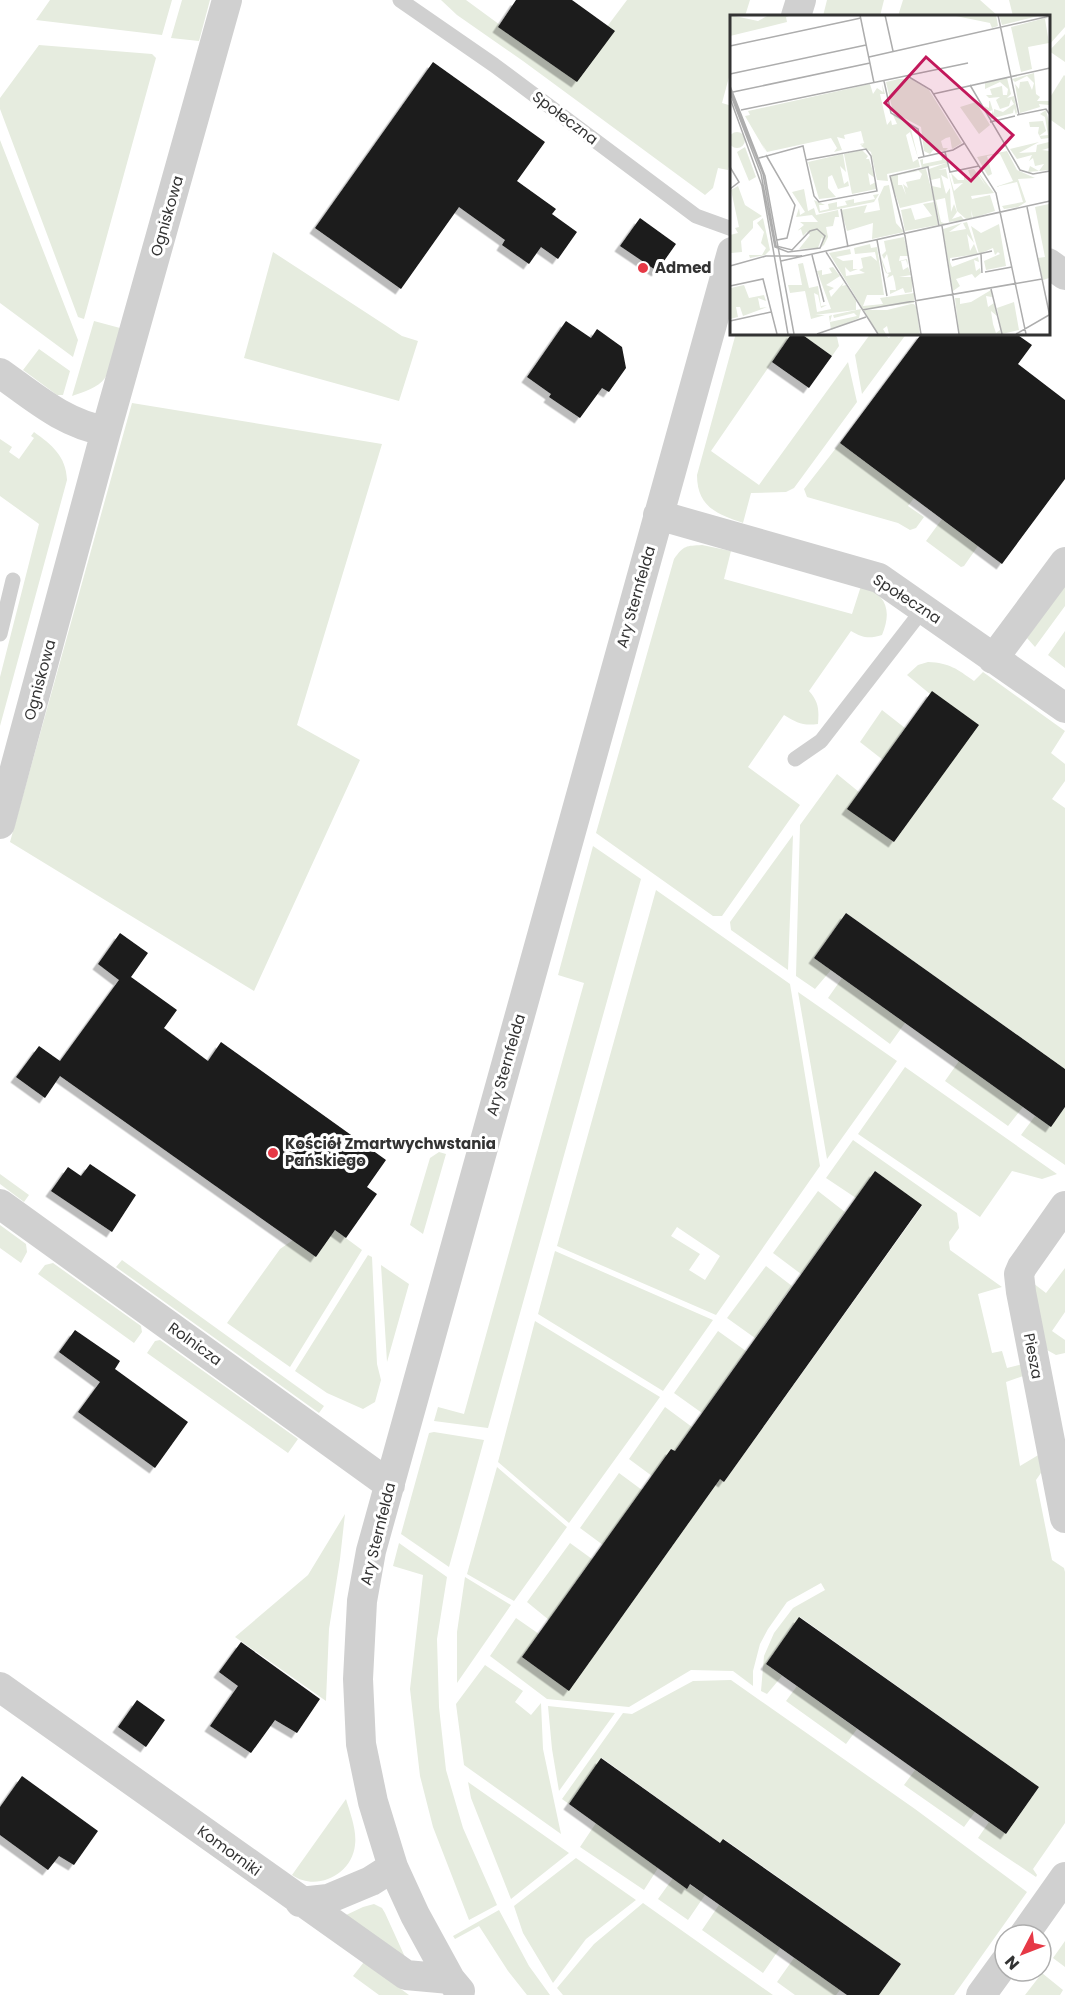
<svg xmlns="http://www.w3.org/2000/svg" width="1065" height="1995" viewBox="0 0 1065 1995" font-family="Poppins,sans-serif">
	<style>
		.green { fill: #e6ecdf; fill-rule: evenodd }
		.building { fill: #1a1a1a; filter: url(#shadow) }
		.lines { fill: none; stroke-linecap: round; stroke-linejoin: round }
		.service { stroke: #d0d0d0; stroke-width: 15 }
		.minor { stroke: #d0d0d0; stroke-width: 30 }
		.poi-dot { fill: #e63946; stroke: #fff; stroke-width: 2 }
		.labels { text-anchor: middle; stroke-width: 6; stroke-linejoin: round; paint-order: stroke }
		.street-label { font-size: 15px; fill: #333; stroke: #fff }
		.poi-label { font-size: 15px; font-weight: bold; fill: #333; stroke: #fff; text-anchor: start }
		.inset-road { fill: none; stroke: #adadad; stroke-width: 1.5 }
		.view { fill: #c2185b; fill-opacity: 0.15; stroke: #c2185b; stroke-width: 3 }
		.inset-edge { fill: none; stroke: #333; stroke-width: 3 }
	</style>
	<defs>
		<filter id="shadow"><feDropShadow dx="-5.5" dy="5.5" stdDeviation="0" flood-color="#0004"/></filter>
	</defs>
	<rect width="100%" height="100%" fill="#fff"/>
	<path class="green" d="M50,0H172L162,35L36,20Z
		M182,0H210L199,41L171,38Z
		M441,0H466L570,76L627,0H750L745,16H732V66L722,103L732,106V154L728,170L718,168L713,188L705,195L523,61L457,15Z
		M827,0H884L880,16H823Z
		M903,0H980L998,16H898Z
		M1009,0H1065V27L1049,45L1048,16H1013Z
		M1065,34V62L1049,51Z
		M39,45L152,54L156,58L84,319L78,317L0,109V98Z
		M1064,75L1065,76V130L1048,118L1049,99Z
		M0,140L78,340L73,357L0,303Z
		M273,252L402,336L418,341L399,401L244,358Z
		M94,321L120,328C116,342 113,366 105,378C98,388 83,392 72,396Z
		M736,333H792L711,451L759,485L848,362L857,402L794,488L786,492L751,493L743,523C717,514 697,507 697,475Z
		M800,333H831L837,337L839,346L832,356Z
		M871,333H882L889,338L893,333H907L862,394L855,355Z
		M39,349L70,371L63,395H57L23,370Z
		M132,403L382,444L297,725L360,760L254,991L10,842Z
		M34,432C52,445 66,456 67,480L0,726V677L39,524L0,496V439L12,447L9,452L19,459L34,438L31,436Z
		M840,443L914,498L908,506L924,517L916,528L910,530L898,523L807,497L804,489Z
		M942,519L978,546L964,566L961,567L926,541Z
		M702,545L731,551L724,579L852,614L861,586C887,594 892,611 882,635C869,639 863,638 851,631L809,691C819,702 819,710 818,724C803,726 797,723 784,715L748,767L800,805L722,916H713L596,833L674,559C684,545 686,546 702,545Z
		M1065,584V606L1035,647L1027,638Z
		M1065,631V668L1048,655Z
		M928,662C950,663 957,669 974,681L983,672L1065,731L1051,753L1065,764V781L1052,799L1065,808V1069L846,913L814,958L831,970L815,989L796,976L800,825L837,774L859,792L848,809L894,842L978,725L930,694L907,675L918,665Z
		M882,710L905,728L883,760L860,742Z
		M793,835L788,970L731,930L730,922Z
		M593,846L641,879L488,1428L434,1421L438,1407L464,1414L584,983L558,975Z
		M656,890L790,984L820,1166L716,1315L557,1246ZM677,1227L720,1256L705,1280L689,1270L700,1254L671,1236Z
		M842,978L905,1023L890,1044L828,998Z
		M798,992L897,1061L827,1159Z
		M959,1061L1023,1107L1008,1126L945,1081Z
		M905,1067L1057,1174L1042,1179L1012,1171L980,1217L858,1134Z
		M1065,1107V1165L1021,1135L1035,1116L1051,1126Z
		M853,1140L957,1213L959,1228L949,1242L950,1250L1002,1287L978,1294L992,1353L1002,1351L1007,1368L1023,1364L1026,1375L1006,1382L1020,1466L1040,1454L1043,1470L1036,1480L1052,1560L1064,1568L1065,1572V1823L1033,1869L1037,1875L1036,1877L978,1838L989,1822L1006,1834L1039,1787L800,1617L766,1664L782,1676L767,1694L761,1691L764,1656L774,1633L793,1608L825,1590L821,1583L787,1602L768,1629L760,1644L753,1671V1686L733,1671L691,1670L629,1707L547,1699L490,1656L516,1618L539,1634L523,1658L569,1690L720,1479L724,1482L922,1206L875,1171L856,1198L826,1178Z
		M439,1152L446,1154L423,1234L410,1225L430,1158Z
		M0,1174L29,1195L24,1202L0,1184Z
		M818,1191L845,1212L801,1274L773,1253Z
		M0,1225L26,1244L27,1252L21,1263L0,1248Z
		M335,1230L362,1250L290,1367L227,1323L280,1249L293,1240L316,1257Z
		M555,1251L713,1320L663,1391L538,1314Z
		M368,1255L372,1257L377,1364L381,1380L375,1402L363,1409L327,1393L295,1371Z
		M122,1260L324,1406L319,1413L116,1267Z
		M53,1263L141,1326L142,1332L134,1343L38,1274L45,1265Z
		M381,1265L409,1284L387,1362Z
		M766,1266L792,1286L755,1338L727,1318Z
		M1065,1268V1312L1052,1331L1065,1340V1353L1056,1355L1047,1350L1029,1280L1046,1293Z
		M535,1321L660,1397L569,1523L498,1462Z
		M718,1331L746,1351L702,1413L674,1393Z
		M160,1340L298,1439L288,1453L147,1353L155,1341Z
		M665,1407L692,1427L675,1451L671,1449L652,1476L629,1459Z
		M434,1432L484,1440L449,1567L401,1534L429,1433Z
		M497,1467L567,1527L514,1601L467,1574Z
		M619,1473L642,1490L603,1545L580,1528Z
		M345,1514L340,1559L329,1629L326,1701L235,1637L308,1575Z
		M399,1543L447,1577L437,1639L439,1707L446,1770L463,1828L497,1905L469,1920L433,1827L420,1776L410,1689L423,1575L393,1566Z
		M570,1543L592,1559L549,1620L527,1602Z
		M465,1577L511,1605L457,1683V1632Z
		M485,1665L523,1691L515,1702L531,1715L541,1703L543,1749L561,1834L464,1765L456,1704Z
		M731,1680L915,1809L1027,1892L954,1995H879L901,1964L724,1839L720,1843L602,1758L569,1804L562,1799L623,1713L632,1714L693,1681Z
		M797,1686L857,1729L846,1744L786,1701Z
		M548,1706L615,1713L559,1791L552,1749Z
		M915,1770L975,1812L964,1827L904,1785Z
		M468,1782L569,1853L511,1899L471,1798Z
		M346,1799C350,1813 357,1830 355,1845C352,1875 316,1892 292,1875Z
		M596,1823L658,1868L644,1890L580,1847Z
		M576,1858L636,1900L586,1939L553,1983L523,1933L514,1906Z
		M673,1878L687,1888L690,1885L705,1895L688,1920L658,1899Z
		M643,1903L773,1995H563L557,1988L594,1944Z
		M374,1904L382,1908L385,1913L405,1957L344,1916L363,1907Z
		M719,1905L780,1948L763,1973L702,1930Z
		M499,1910L529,1966L550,1995H527L508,1971L479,1926L455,1939L453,1936Z
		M1065,1941V1967L1053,1958Z
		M794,1958L840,1990L836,1995H795L777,1982Z
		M364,1962L409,1995H379L353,1976Z
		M1042,1973L1063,1990L1060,1995H1025Z"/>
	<path class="building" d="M516,0H572L615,31L577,82L498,27Z
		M433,62L545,142L517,181L556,209L552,214L577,232L558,259L541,247L529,264L502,245L505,240L459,207L401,289L315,228Z
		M640,218L676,244L657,271L620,246Z
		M566,321L591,338L597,329L622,347L626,368L609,392L602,388L580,418L549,397L551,394L527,377Z
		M792,333H800L832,356L809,388L772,362Z
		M922,333H1015L1032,345L1018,364L1065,400V479L1002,564L840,443Z
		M932,691L979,725L894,842L847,809Z
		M846,913L1065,1069V1107L1051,1127L814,958Z
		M120,933L148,953L131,977L177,1010L164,1028L208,1061L221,1042L386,1160L367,1187L377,1194L346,1238L335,1230L316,1257L60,1076L45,1098L16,1077L39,1046L60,1061L119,980L98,964Z
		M90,1164L136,1195L112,1232L51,1191L68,1167L81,1176Z
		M875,1171L922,1205L724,1482L720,1479L569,1691L522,1657L671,1449L675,1451Z
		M75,1330L120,1361L115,1369L188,1422L155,1468L78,1412L100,1382L59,1352Z
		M799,1617L1039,1787L1006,1834L766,1664Z
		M241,1642L320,1699L297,1733L275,1720L251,1753L210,1726L238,1686L219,1672Z
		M137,1700L165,1720L146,1747L118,1727Z
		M601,1758L720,1843L723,1839L901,1964L879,1995H847L690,1884L687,1889L569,1804Z
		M22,1776L98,1831L74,1865L59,1856L48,1870L0,1835V1807Z"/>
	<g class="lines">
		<path class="service" d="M400,0L494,65L696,216L732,229
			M0,634L13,580
			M795,759L821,741L924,608"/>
		<path class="minor" d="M796,16L801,0
			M1048,263L1065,275
			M0,373C34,397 64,424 106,431
			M658,515L879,578L1065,708
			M993,659L1065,562
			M0,824L106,431L227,0
			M0,1204L390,1485
			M1065,1206L1022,1267L1019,1274L1021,1292L1065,1518
			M0,1687L406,1975L450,1979L460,1991
			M300,1902L328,1899L371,1881L393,1867
			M1024,1935L1065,1877
			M450,1979L415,1915L393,1867L373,1802L361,1744L358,1679L362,1601L371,1551L732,252
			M981,1995L1005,1962"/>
	</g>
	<g class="poi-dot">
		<circle cx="643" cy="268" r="6"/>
		<circle cx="273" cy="1153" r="6"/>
	</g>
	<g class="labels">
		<g class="street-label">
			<text transform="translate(565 118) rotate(37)" y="5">Społeczna</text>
			<text transform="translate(167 216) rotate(-74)" y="5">Ogniskowa</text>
			<text transform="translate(636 597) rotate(-74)" y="5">Ary Sternfelda</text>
			<text transform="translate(907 599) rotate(33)" y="5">Społeczna</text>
			<text transform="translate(40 680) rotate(-75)" y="5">Ogniskowa</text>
			<text transform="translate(506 1065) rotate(-74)" y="5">Ary Sternfelda</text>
			<text transform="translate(195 1344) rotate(36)" y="5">Rolnicza</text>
			<text transform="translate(1033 1356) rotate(79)" y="5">Piesza</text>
			<text transform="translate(378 1534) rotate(-76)" y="5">Ary Sternfelda</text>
			<text transform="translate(229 1851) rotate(36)" y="5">Komorniki</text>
		</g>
		<g class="poi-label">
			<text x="655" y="273">Admed</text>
			<text x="285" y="1149">Kościół Zmartwychwstania<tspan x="285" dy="17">Pańskiego</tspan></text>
		</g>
	</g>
	<g transform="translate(730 15)">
		<rect width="320" height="320" fill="#fff"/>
		<path d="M0,0L28,6L39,0H62L56,2L57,7L0,21ZM221,0H266L268,11L262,13L260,8ZM269,0H312L272,10ZM319,2L315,4L319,28L298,32L302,54L291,57L281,12ZM304,58L306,79L310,82L307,86H319V90L309,89L310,92L290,98L285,69L289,74L290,67L298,66L302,75L304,68L297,61L285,67L282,64ZM277,63L281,79L277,83L284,81L287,97L286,100L284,93L283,98L260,104L263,95L257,97L254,91L259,93V86H260L264,99V94L273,97L284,89L281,84L279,91L270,94L266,85L270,82L259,83L256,80H262L260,74L272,71L273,80H277L278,74L270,67L255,74V68ZM169,64H181L199,75L232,128L222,134L220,122L216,123L211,126L213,133H218L215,136L203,135L200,139L194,136L191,112L163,97L156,67ZM140,69L143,79L147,73L153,77L152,69L155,79H150L157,110L161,105L162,110L167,109L163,100L180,110L188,143L180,117L176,120L183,147L188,144L190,152L157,159L158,166L147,165L141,137L131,131L135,127L131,130L130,129L134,128L131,116L114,120L115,124L107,122L112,135L104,137L107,133L101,123L37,137L32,129L36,137L15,101L20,100L18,96ZM246,87L260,110L249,119L230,92ZM316,95L319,107V123L311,124L308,118L309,112H300L299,107L313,106L316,116L309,121L318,120L315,102L310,99ZM-1 125a8 8 0 1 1 16 0a8 8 0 1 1-16 0ZM309,127L289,138L306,137L307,130L319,127V133L312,135L319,136V155L298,157L300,151L309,156L314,149L305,151L303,143L299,146L302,140L287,144L280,134ZM15,132L26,162L19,166L7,137ZM132,135L138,141L136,144H139L145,163L138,158L140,170L146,167V174L122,179L114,139ZM277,136L287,155L305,163L288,164L296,187L288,192L274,194L272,191L293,187L287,167L265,172L283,166L270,139L257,141L262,159L258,161L247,142ZM113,139L116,157L110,151L114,169L118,166L119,171L108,174L102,160L98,162V173L106,182L89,184L78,147ZM215,139L218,152L208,155L216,154L218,164L211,160L216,179L220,173L221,197L224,189L227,197L222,204L231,201L234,205L219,207L215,183L206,185L211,207L216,209L210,210L202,171L211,173L210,163L201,165L199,154L216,148L192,153L190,145L193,144V149L212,145L211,140ZM245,153L264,178L241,181L242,184L260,180L265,196L243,203L241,195L242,203L236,204L227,196L218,155L224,176L233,168L224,169L221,158L228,165H234V161L241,163L238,155L244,154L256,171ZM196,154L204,185L170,193L160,163L162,161L184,156H188L168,160V170H172L176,180L173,169L178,173L176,167L190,164L192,159L188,155ZM159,170L166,208L174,217L142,224L143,208L117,216L111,195L137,190L134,198L150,195L148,184L154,171ZM8,171L15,190L32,201L23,206V213L11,226L12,237L1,238L0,220L8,218L5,213L9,212L1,175ZM74,174L78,196L84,193L86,200L108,195L109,202H105L103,211L96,212L98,222L94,230L89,234H86L91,232L93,226L92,222L88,233L69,234L80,220L77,217L73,221L71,214L67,216L74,210L70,207H88L82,200L66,202L69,193L70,200L75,197L62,177ZM149,179L144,187L89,198L84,185L95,190H89L90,196L99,194L98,189L107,187V192L117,190L115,186L124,184V188L145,184L143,180ZM204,187L208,210L175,216L171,195L181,193L185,205L202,201L193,189ZM319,189V263L313,265L308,243L315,242L305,192ZM33,203L40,235L35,240L20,243L19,240H32L36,233L31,228L34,217L27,208ZM237,207L244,228L237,219L240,236L244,229L248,239L220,243V247L222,252L248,242L249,247L244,245L246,256L250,253L251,258L245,263L242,259L226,264L230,271L223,276L213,214L232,208L219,217L236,214L233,208ZM269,209L276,251L256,255L254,246L270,239L268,237L265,240L263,233L249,239L241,211L251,218ZM174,222L178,241H170L169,246L177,244L178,251L176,245L171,246L173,255L178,252L181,260L169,262H182V277L175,278L173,273L160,279V275H166L165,268L163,260L157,263L159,259L156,258L153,251L150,239L157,258L161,257L157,239L154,244L152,240L156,236L154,226ZM140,229L141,233L147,232L154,280H137L133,291L153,289L150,283L184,278V288L133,294L99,238L120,234L121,239L106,242L113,246L123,245V254H128L120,257L115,252L116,261L135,258L129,255L133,253L131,243L141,241L147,246L145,237L125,239L124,233ZM73,248L79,273L88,271L91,291L97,290L91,293L88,280L84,278L87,297L101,294L87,256L92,255V260L102,258L99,253L103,252L110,261L96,270L104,273L99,276L101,282L114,267L112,271L116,270L126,286V295L85,300H95L100,315L95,300L81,304L75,276L60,278L58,270H72L68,249ZM14,270L19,283L34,280L36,286L28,283L30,293L37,292L13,301L10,292H6L8,302L0,304L1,273ZM261,275L262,282L256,281L258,292L264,288L267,301L261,296L263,309L266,318L270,315L271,319H229L225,283H230V289L241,287ZM284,287L289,315L272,319L267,293ZM181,289H184L186,292L190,319H159L157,311L153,314L156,319H148L134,295H157ZM131,294L129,303L101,315L99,301L102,300L100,307L127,301L124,298L104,303L103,300Z" fill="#e6ecdf"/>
		<path class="inset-road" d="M130,0L144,68M155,0L163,36M268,0L289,100M0,31L131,3M139,42L320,1M0,59L136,30M179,62L201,75L266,178L296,319M154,66L161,98L188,114L194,142M240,70L290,155L303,159L320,156M0,71L35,161L64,319M0,75L33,159L46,231L62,235L80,216L87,214L95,221L90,233L58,237L45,232L31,159L0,78M3,77L140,48M203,79L320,53M0,83L32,171L58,319M11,95L238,48M287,100L316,94L320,100M260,107L285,101M215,137L220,157L249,151M36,140L65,190L57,223L47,225M29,143L73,131L84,181L89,187L147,176L141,141L136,134L76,145M188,143L223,135L235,128M0,152L9,167L0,174M297,192L320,302M111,194L118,232M212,211L229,319M147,225L157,281M96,237L148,319M251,239L252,258M82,240L94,287M222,245L262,236M51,246L320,186M0,251L36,241H72M255,257L282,252M0,271L33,264L47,319M261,274L272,319M132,295L312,264M0,306L41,297M87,319L136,302M191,319L175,221L160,161L198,152L209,211M286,319L319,300"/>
		<path class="view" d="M196,42L283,120L241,166L155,88Z"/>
		<rect width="320" height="320" class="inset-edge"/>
	</g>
	<g transform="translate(1023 1953) rotate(228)"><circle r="28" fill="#ffffff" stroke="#adadad" stroke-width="1.5"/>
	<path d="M0-4.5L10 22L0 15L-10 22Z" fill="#e63946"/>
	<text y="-9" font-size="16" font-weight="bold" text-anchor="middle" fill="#333333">N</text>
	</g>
</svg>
